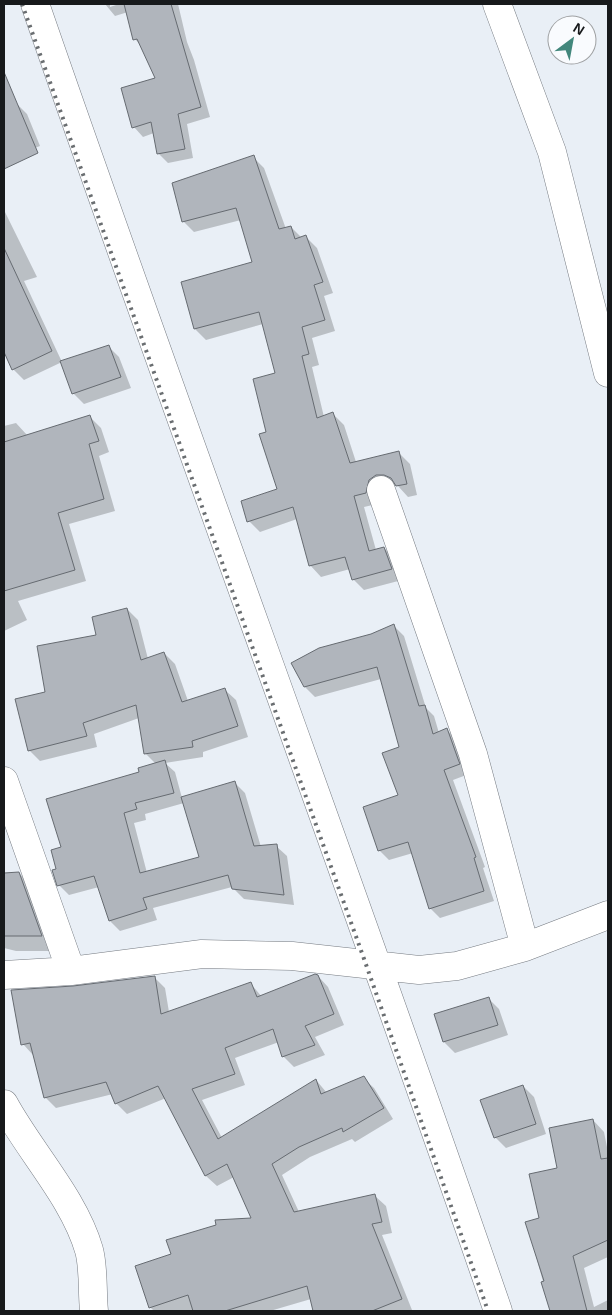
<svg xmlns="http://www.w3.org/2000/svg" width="612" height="1315" viewBox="0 0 612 1315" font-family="Arial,sans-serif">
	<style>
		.shadow { fill: #0003; fill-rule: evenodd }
		.building { fill: #b0b5bc; stroke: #666b71 }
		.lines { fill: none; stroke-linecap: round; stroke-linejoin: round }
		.minor-casing { stroke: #757a81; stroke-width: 29 }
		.minor { stroke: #fff; stroke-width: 28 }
		.rail { stroke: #6a6e71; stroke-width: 4; stroke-dasharray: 2.5 5; stroke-linecap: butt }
	</style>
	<rect width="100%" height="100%" fill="#e9eff6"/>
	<path class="shadow" d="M105,4H110V7L119,4H178L187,42L194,60L210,117L187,124L193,158L168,163L158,153L154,133L143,137L134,127L156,79L142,47L135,39L128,12L115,16Z
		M16,103L27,114L40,146L4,160V108Z
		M253,157L264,168L286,229L291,227L302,238L306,237L317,248L333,293L324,296L335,331L312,338L319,365L312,367L324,417L333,414L344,425L356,462L399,453L410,464L417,495L408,497L398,486H388L377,504L364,507L376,550L384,548L395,559L402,580L364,590L353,579L350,569L321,577L310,565L297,519L260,532L249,521L278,490L277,374L263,324L206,340L195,329L254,263L241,220L194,232L183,221Z
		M4,210L37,277L24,281L62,362L108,346L119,357L131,388L84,404L73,393L62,362L24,380L13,369L4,349Z
		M89,416L101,428L109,452L99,456L115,511L69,524L86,581L18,601L27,620L4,631V426L16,423L27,435Z
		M127,609L138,620L148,659L164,653L175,664L188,701L225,690L236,700L248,737L203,752V757L165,763L175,772L182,798L235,783L245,793L261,847L276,846L287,856L294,905L244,899L232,887L153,908L157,920L120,931L110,921L99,887L69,895L59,885L62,848L141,773L156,764L145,753L139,718L94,734L97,747L40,761L29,750L47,693L98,636ZM184,803L200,858L147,873L134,823L146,820L145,814Z
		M394,626L404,636L426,708L434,716L439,733L447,730L457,740L469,774L453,780L485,867L483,868L494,901L440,918L430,908L413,853L389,860L379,850L400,796L401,747L381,679L315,697L305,687L372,635Z
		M19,873L34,888L56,951H16L4,948V874Z
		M318,976L328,987L344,1025L315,1037L325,1055L294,1067L283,1056L279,1042L235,1058L245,1085L202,1100L222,1138L316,1080L327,1093L363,1078L374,1088L393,1119L355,1142L352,1139L310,1157L282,1175L299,1212L375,1196L386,1206L392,1233L382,1235L412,1310L314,1311L311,1299L270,1311H154L150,1307L172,1255L253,1219L234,1177L217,1186L206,1176L166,1098L127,1114L116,1103L113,1094L56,1108L45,1097L33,1055L23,1044L73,988L154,977L165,988L169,1012L251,984L262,997Z
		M488,998L499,1009L508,1035L455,1053L444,1042L435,1015Z
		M523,1086L534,1097L546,1134L506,1148L495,1137Z
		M593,1120L604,1132L608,1152V1257L584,1268L594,1307L608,1300V1311H551L527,1223L540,1219L559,1169Z"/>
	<path class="building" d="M124,4H171L201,107L178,114L185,149L157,154L151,122L132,128L121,88L155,78L137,39L133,40Z
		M4,72L38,153L4,169Z
		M254,155L279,229L291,226L295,239L306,235L323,282L314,285L325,320L302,327L309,354L302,356L317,418L333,412L350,463L399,451L407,484L396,486L391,478L384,475H376L369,480L366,493L354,496L369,551L384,547L392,569L352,580L345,557L309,566L293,507L247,522L241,501L277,489L259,434L266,432L253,379L275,373L259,312L194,329L181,282L252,262L236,208L182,222L172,183Z
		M4,248L52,351L12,370L4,352Z
		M109,345L121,377L72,394L60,361Z
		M90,415L99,441L89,444L104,499L58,513L75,570L4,591V442Z
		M127,608L141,660L164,652L182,702L225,688L238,726L192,741L193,747L144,754L136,705L83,723L87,736L28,751L15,699L45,692L37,646L96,635L92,617Z
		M394,624L419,706L425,705L433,734L447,728L458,759L460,764L444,770L476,857L474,858L484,891L429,909L408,842L378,851L363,807L398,795L382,753L399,747L377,667L304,687L291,663L319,648L371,634Z
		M165,760L174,793L135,803L137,809L124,813L140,873L199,857L181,797L235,781L254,846L277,844L284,895L232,889L228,875L143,898L147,909L109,921L94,876L57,886L52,870L56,869L51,850L61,847L46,799L139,772L138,768Z
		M19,872L42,936H4V873Z
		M315,974L318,975L334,1014L305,1026L315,1045L282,1057L273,1029L225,1048L235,1074L192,1089L218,1139L316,1079L321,1094L364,1076L384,1108L343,1132L342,1128L299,1147L272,1164L294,1212L375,1194L382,1222L372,1224L402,1299L372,1311H313L307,1286L225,1311H193L188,1295L149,1308L135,1266L171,1254L166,1240L216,1225L215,1220L251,1218L227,1164L205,1176L158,1086L115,1104L106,1082L44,1098L30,1043L21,1045L11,990L73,986L155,976L161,1014L251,982L257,997Z
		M489,997L498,1025L443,1042L434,1014Z
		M523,1085L536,1124L494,1138L480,1100Z
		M593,1119L601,1159L608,1158V1240L573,1256L587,1311H550L541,1282L544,1281L525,1222L539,1218L529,1174L557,1168L549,1128Z"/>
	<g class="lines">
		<defs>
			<path id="minor" d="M35,4C186,441 348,874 498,1311
				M497,4L552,152L608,373
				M381,490L473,754L525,947
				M4,781L71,971
				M4,975L71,971L202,954L292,956L419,970L457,966L525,947L608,915
				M4,1104C30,1152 74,1198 89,1250C94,1268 92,1292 94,1311"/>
		</defs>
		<use href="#minor" class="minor-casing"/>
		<use href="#minor" class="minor"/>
		<path class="rail" d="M22,4L363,956L488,1311"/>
	</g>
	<rect width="612" height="1315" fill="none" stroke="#17191b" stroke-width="10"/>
	<g transform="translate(572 40) rotate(32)"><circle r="24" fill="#f9fbfe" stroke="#9fa1a3"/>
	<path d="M0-4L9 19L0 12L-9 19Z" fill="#42877c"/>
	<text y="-8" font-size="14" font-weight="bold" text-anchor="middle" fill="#17191b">N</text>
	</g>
</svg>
